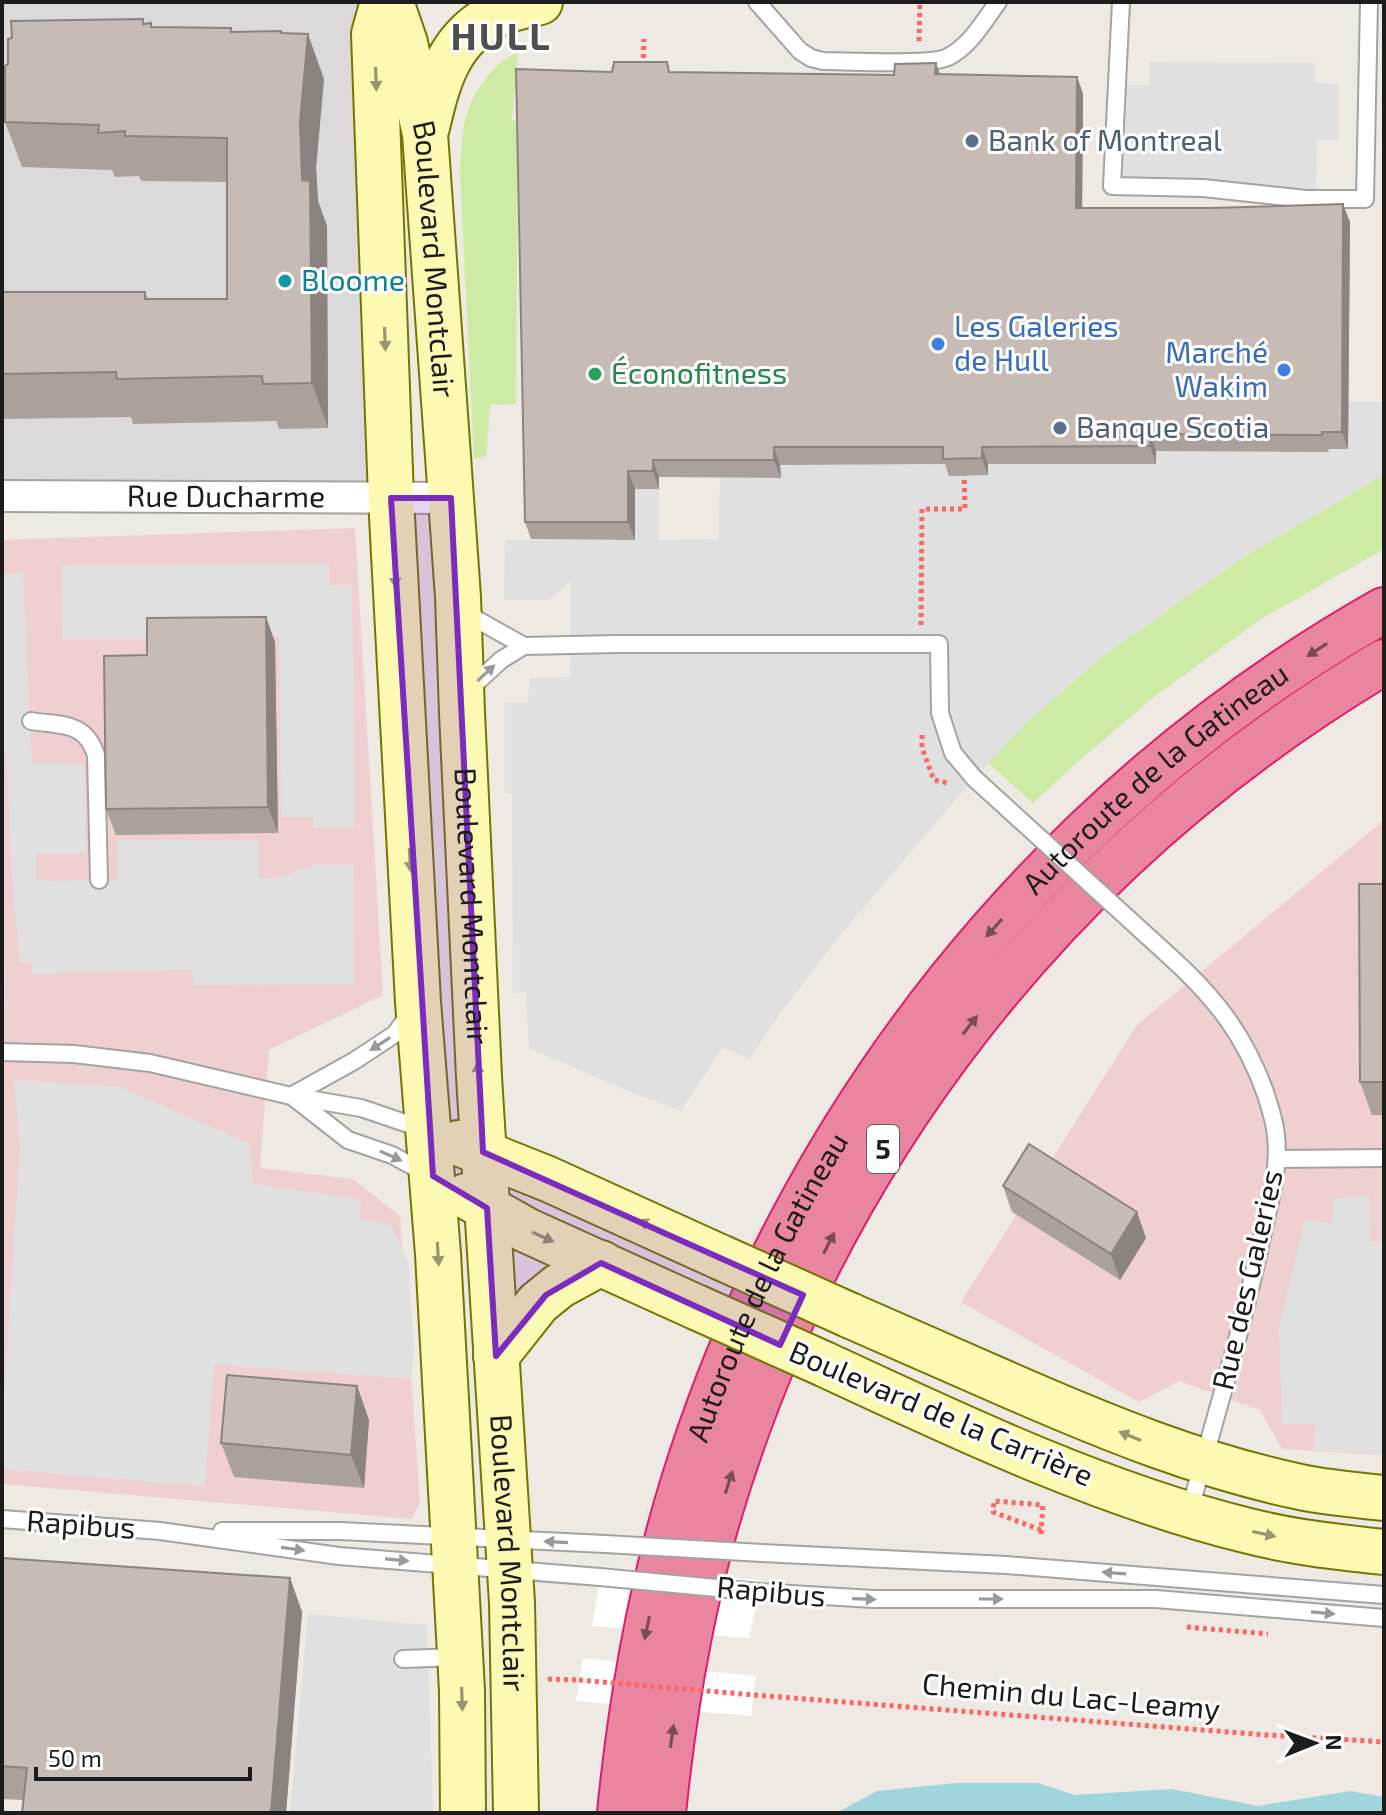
<svg xmlns="http://www.w3.org/2000/svg" width="1386" height="1815" viewBox="0 0 1386 1815" font-family="'Exo 2',sans-serif">
	<style>
		.residential { fill: #dbd9d9 }
		.commercial { fill: #f0cfd1 }
		.industrial { fill: #e8d3e5 }
		.grass { fill: #cdeba4 }
		.parking { fill: #e0e0e0 }
		.water { fill: #a0d5de }
		.pier { fill: #fff }
		.lines { fill: none; stroke-linecap: round; stroke-linejoin: round }
		.lane-casing { stroke: #a3a3a3; stroke-width: 20 }
		.street-casing { stroke: #a3a3a3; stroke-width: 34 }
		.secondary-casing { stroke: #737700; stroke-width: 48 }
		.highway-casing { stroke: #df1c6d; stroke-width: 48 }
		.path { stroke: #ff6662; stroke-width: 5; stroke-dasharray: 4 4; stroke-linecap: butt }
		.lane { stroke: #fff; stroke-width: 16 }
		.street { stroke: #fff; stroke-width: 30 }
		.secondary { stroke: #fcfab2; stroke-width: 44 }
		.highway { stroke: #ea859f; stroke-width: 44 }
		.lane-bridge-casing { stroke: #a3a3a3; stroke-width: 20; stroke-linecap: butt }
		.secondary-bridge-casing { stroke: #737700; stroke-width: 48; stroke-linecap: butt }
		.path-bridge { stroke: #ff6662; stroke-width: 5; stroke-dasharray: 4 4; stroke-linecap: butt }
		.lane-bridge { stroke: #fff; stroke-width: 16 }
		.secondary-bridge { stroke: #fcfab2; stroke-width: 44 }
		.wall { fill: #aaa19c }
		.shaded-wall { fill: #8b837f }
		.building { fill: #c6bbb5; stroke: #8b837f; stroke-width: 2 }
		.oneway { fill: #97966e }
		.oneway2 { fill: #794b57 }
		.oneway3 { fill: #999 }
		.marked { fill: #7b2cbf; fill-opacity: 0.2; stroke: #7b2cbf; stroke-width: 6; stroke-linejoin: round }
		.service-dot { fill: #5c6f8a; stroke: #fff; stroke-width: 3 }
		.culture-dot { fill: #0f9aa8; stroke: #fff; stroke-width: 3 }
		.shop-dot { fill: #3f7fe0; stroke: #fff; stroke-width: 3 }
		.leisure-dot { fill: #2e9e5b; stroke: #fff; stroke-width: 3 }
		.labels { text-anchor: middle; stroke-width: 6; stroke-linejoin: round; paint-order: stroke }
		.shield { fill: #fff; stroke: #606060; stroke-width: 2 }
		.shield-label { font-size: 28px; font-weight: bold; fill: #1c1c1c }
		.service-label { font-size: 30px; fill: #4e5e75; stroke: #fff; text-anchor: start }
		.street-label { font-size: 30px; fill: #1c1c1c; stroke: #fff }
		.culture-label { font-size: 30px; fill: #0d838f; stroke: #fff; text-anchor: start }
		.shop-label { font-size: 30px; fill: #366cbe; stroke: #fff; text-anchor: start }
		.leisure-label { font-size: 30px; fill: #27864d; stroke: #fff; text-anchor: start }
		.district-label { font-size: 38px; font-weight: bold; letter-spacing: 2px; fill: #4f4f4f; stroke: #fff }
	</style>
	<rect width="100%" height="100%" fill="#eee9e2"/>
	<path class="residential" d="M2,2H384L391,498L2,496Z"/>
	<path class="commercial" d="M355,528L383,995L269,1050L260,1168L353,1179L400,1216L420,1502L412,1519L2,1484V1010H8L2,927V540Z
		M1384,820V1455L1282,1449L1260,1410L1179,1381L1139,1402L961,1302L1137,1025Z"/>
	<path class="industrial" d="M2,927L8,1010H2Z"/>
	<path class="grass" d="M518,53L512,120L518,121L516,404L490,405L486,457L474,458L460,174C462,131 462,104 493,70C501,62 507,57 518,53Z
		M1384,475V549L1261,619L1154,697L1081,759L1033,803L988,763L1030,719L1104,655L1248,554Z"/>
	<path class="parking" d="M1150,62L1315,63V83L1339,84V140H1317L1316,192L1113,191L1114,85H1149Z
		M1348,402H1384V475L1248,554L1104,655L1030,719L974,778L841,934L781,1012L749,1059L723,1047L681,1111L618,1087L529,1048L526,992L513,993L512,794L505,792V703H528L530,678L570,677L571,581L549,600H504L505,540H634L635,488L659,489V540L719,539L720,477H780V465L950,464V476L987,475L988,464H1155L1156,451L1328,452V449H1348Z
		M329,563V585H352L355,828H313V817H281L279,637L63,639L62,566Z
		M23,573L32,764H84L86,853L36,854V881L118,880V840H258L259,879L276,878L315,865H353L354,984L194,985L191,969L33,974L31,962H20L12,879L6,750H2V575Z
		M14,1080L120,1087L250,1144L253,1184L361,1200L360,1220L391,1225L408,1260L414,1348L411,1379L214,1364L205,1486L2,1469V1427L20,1147Z
		M1369,1196L1370,1241H1384V1454L1314,1450L1315,1424H1282L1279,1327L1305,1219L1332,1224L1333,1199Z
		M308,1614L427,1625L433,1813H290Z"/>
	<path class="water" d="M956,1783H1038L1075,1795L1172,1789L1258,1806L1350,1791L1384,1797V1813H836L877,1791Z"/>
	<path class="pier" d="M602,1567L759,1580V1592L749,1638L592,1626Z
		M583,1658L756,1676L751,1716L576,1701Z"/>
	<g class="lines">
		<defs>
			<path id="lane" d="M757,2L800,51L811,58L823,61C847,61 931,66 948,57C970,46 984,21 998,2
				M1121,2L1112,186L1203,188L1306,199H1365L1369,2
				M467,607L476,619L524,646
				M471,693L476,683L501,660L524,646L617,644H939L940,713L953,753L974,778
				M31,721C62,726 85,721 96,755L99,880
				M1166,953C1213,995 1245,1034 1266,1095C1270,1108 1275,1122 1276,1136C1280,1170 1269,1204 1262,1237C1242,1330 1214,1421 1189,1513
				M2,1052L74,1054L150,1063L291,1096L361,1108L423,1129
				M291,1096L354,1061L395,1034L410,1013
				M293,1097L348,1140L392,1155L427,1174
				M1278,1159L1384,1158
				M2,1519L160,1531L339,1556L600,1577
				M222,1531H340L605,1544
				M762,1553L1006,1565L1384,1595
				M759,1592L873,1599H1156L1384,1618
				M403,1659L458,1657"/>
			<g id="street">
				<path id="s1" d="M2,496L451,498"/>
			</g>
			<g id="secondary">
				<path d="M383,2L374,34L391,498L418,1002L438,1254L457,1599L462,1691L463,1813"/>
				<path id="s2" d="M391,2L405,43L425,134L458,597L462,713L479,1077L512,1603L516,1813"/>
				<path d="M427,127C438,80 449,37 497,14C510,8 526,6 540,2"/>
				<path d="M458,1143L548,1179L720,1257"/>
				<path d="M466,1196L526,1230L696,1307"/>
				<path d="M849,1315C903,1339 957,1362 1011,1386C1107,1428 1203,1467 1305,1488C1331,1493 1358,1495 1384,1498"/>
				<path d="M496,1356L538,1303L559,1286L601,1263"/>
				<path d="M824,1364C957,1426 1103,1495 1245,1530C1290,1542 1337,1547 1384,1552"/>
			</g>
			<g id="highway">
				<path id="s3" d="M620,1813C631,1702 650,1591 683,1484C797,1115 1048,800 1384,610"/>
				<path d="M663,1813C673,1714 689,1616 717,1520C824,1156 1058,856 1384,662"/>
			</g>
		</defs>
		<use href="#lane" class="lane-casing"/>
		<use href="#street" class="street-casing"/>
		<use href="#secondary" class="secondary-casing"/>
		<use href="#highway" class="highway-casing"/>
		<path class="path" d="M919,41L920,2
			M643,66L644,39
			M921,625L922,509H965L964,469
			M922,735V748L934,780L948,783
			M1041,1530L993,1512L994,1501L1043,1505
			M1041,1534L1043,1503
			M1187,1627L1268,1634
			M548,1679L579,1680
			M754,1695L1267,1735L1384,1742"/>
		<use href="#lane" class="lane"/>
		<use href="#street" class="street"/>
		<use href="#secondary" class="secondary"/>
		<use href="#highway" class="highway"/>
		<defs>
			<path id="lane-bridge" d="M974,778L1166,953
				M605,1544L762,1553
				M600,1577L759,1592"/>
			<path id="secondary-bridge" d="M720,1257L849,1315
				M696,1307L824,1364"/>
		</defs>
		<use href="#lane-bridge" class="lane-bridge-casing"/>
		<use href="#secondary-bridge" class="secondary-bridge-casing"/>
		<path class="path-bridge" d="M579,1680L754,1695"/>
		<use href="#lane-bridge" class="lane-bridge"/>
		<use href="#secondary-bridge" class="secondary-bridge"/>
	</g>
	<path class="wall" d="M145,24L152,27L231,28L232,32L282,33L324,79L316,167L318,201L327,226L328,428L279,429L276,421L133,424L131,417L2,419V292H145L148,299H227V182L141,181L139,176L115,177L112,170L22,167L5,122Z
		M612,72L1077,77L1083,94L1082,208L1350,222L1348,449H1328L1329,452L1156,451V464H988V475L949,476L945,464L780,465L781,478L659,477V489H635V540L531,539L525,522Z
		M266,617L275,642L278,833L116,835L106,809L147,655Z
		M1384,884V1115H1372L1360,1082Z
		M1003,1186L1146,1238L1120,1280L1012,1212Z
		M357,1386L369,1420L364,1488L234,1477L221,1443Z
		M2,1558L290,1578L302,1612L286,1813H22L23,1800L2,1799Z"/>
	<path class="shaded-wall" d="M308,34L324,79L316,167L318,201L327,226L328,428L312,383L300,122Z
		M936,63L942,80L935,74Z
		M1077,77L1083,94L1082,225L1076,208Z
		M1343,204L1350,222L1348,449L1342,432Z
		M1150,434L1156,451V464L1150,446Z
		M774,447L780,465L781,478L774,460Z
		M982,447L988,464V475L982,458Z
		M653,460L659,477V489L653,471Z
		M628,471L635,489V540L628,522Z
		M266,617L275,642L278,833L268,807Z
		M1137,1212L1146,1238L1120,1280L1111,1254Z
		M357,1386L369,1420L364,1488L351,1455Z
		M290,1578L302,1612L286,1813H271Z"/>
	<path class="building" d="M143,19V24L151,23V27L231,28V32L281,31V33L308,34L300,122L302,180L310,181L312,383L263,384L262,376L117,379L116,372L2,374V292H145V299H227V138L125,136V131L98,133L99,125L5,122V66L8,64V39L12,38L11,21Z
		M614,62H667L669,72L894,75L895,64L936,63L935,74L1077,77L1076,208H1211L1343,204L1342,432H1322V435L1150,434V446L982,447V458L943,459V447H774V460H653V471H628V522H525L516,69L612,72Z
		M266,617L268,807L106,809L104,656L147,655V618Z
		M1359,884H1384V1082H1360Z
		M1029,1144L1137,1212L1111,1254L1003,1186Z
		M227,1375L357,1386L351,1455L221,1443Z
		M2,1558L290,1578L271,1813H22L27,1768L2,1766Z"/>
	<defs><path id="oneway-solid" d="M-6-.8H1V-3.2L6.5 0L1 3.2V.8H-6Z" transform="scale(2)"/></defs>
	<g class="oneway">
		<use href="#oneway-solid" transform="translate(376 79) rotate(88)"/>
		<use href="#oneway-solid" transform="translate(385 339) rotate(88)"/>
		<use href="#oneway-solid" transform="translate(395 576) rotate(87)"/>
		<use href="#oneway-solid" transform="translate(410 860) rotate(87)"/>
		<use href="#oneway-solid" transform="translate(478 1074) rotate(-93)"/>
		<use href="#oneway-solid" transform="translate(649 1225) rotate(-155)"/>
		<use href="#oneway-solid" transform="translate(543 1237) rotate(24)"/>
		<use href="#oneway-solid" transform="translate(438 1254) rotate(87)"/>
		<use href="#oneway-solid" transform="translate(1130 1436) rotate(-158)"/>
		<use href="#oneway-solid" transform="translate(1264 1534) rotate(12)"/>
		<use href="#oneway-solid" transform="translate(462 1699) rotate(88)"/>
	</g>
	<g class="oneway2">
		<use href="#oneway-solid" transform="translate(1317 650) rotate(147)"/>
		<use href="#oneway-solid" transform="translate(994 928) rotate(132)"/>
		<use href="#oneway-solid" transform="translate(970 1025) rotate(-52)"/>
		<use href="#oneway-solid" transform="translate(829 1243) rotate(-63)"/>
		<use href="#oneway-solid" transform="translate(729 1482) rotate(-72)"/>
		<use href="#oneway-solid" transform="translate(647 1628) rotate(102)"/>
		<use href="#oneway-solid" transform="translate(672 1736) rotate(-82)"/>
	</g>
	<g class="oneway3">
		<use href="#oneway-solid" transform="translate(486 673) rotate(-43)"/>
		<use href="#oneway-solid" transform="translate(380 1044) rotate(147)"/>
		<use href="#oneway-solid" transform="translate(391 1156) rotate(24)"/>
		<use href="#oneway-solid" transform="translate(556 1542) rotate(-177)"/>
		<use href="#oneway-solid" transform="translate(293 1549) rotate(8)"/>
		<use href="#oneway-solid" transform="translate(397 1560) rotate(5)"/>
		<use href="#oneway-solid" transform="translate(1114 1573) rotate(-176)"/>
		<use href="#oneway-solid" transform="translate(864 1599) rotate(2)"/>
		<use href="#oneway-solid" transform="translate(991 1599)"/>
		<use href="#oneway-solid" transform="translate(1323 1613) rotate(5)"/>
	</g>
	<path class="marked" d="M391,498H451L483,1152L803,1295L780,1345L601,1263L546,1295L496,1356L487,1208L433,1176Z"/>
	<g class="service-dot">
		<circle cx="972" cy="141" r="8"/>
		<circle cx="1060" cy="428" r="8"/>
	</g>
	<circle class="culture-dot" cx="285" cy="281" r="8"/>
	<g class="shop-dot">
		<circle cx="938" cy="344" r="8"/>
		<circle cx="1284" cy="370" r="8"/>
	</g>
	<circle class="leisure-dot" cx="595" cy="374" r="8"/>
	<g class="labels">
		<rect class="shield" x="867" y="1125" width="32" height="48" rx="6"/>
		<g class="shield-label">
			<text x="883" y="1159">5</text>
		</g>
		<g class="service-label">
			<text x="988" y="151">Bank of Montreal</text>
			<text x="1076" y="438">Banque Scotia</text>
		</g>
		<g class="street-label">
			<text dy="10" stroke="none"><textPath href="#s2" startOffset="262">Boulevard Montclair</textPath></text>
			<text dy="10" stroke="none"><textPath href="#s1" startOffset="224">Rue Ducharme</textPath></text>
			<text dy="10" stroke="none"><textPath href="#s3" startOffset="1198">Autoroute de la Gatineau</textPath></text>
			<text dy="10" stroke="none"><textPath href="#s2" startOffset="910">Boulevard Montclair</textPath></text>
			<text transform="translate(1248 1280) rotate(-77)" y="10">Rue des Galeries</text>
			<text dy="10" stroke="none"><textPath href="#s3" startOffset="550">Autoroute de la Gatineau</textPath></text>
			<text transform="translate(941 1414) rotate(23)" y="10">Boulevard de la Carrière</text>
			<text transform="translate(81 1525) rotate(4)" y="10">Rapibus</text>
			<text dy="10" stroke="none"><textPath href="#s2" startOffset="1558">Boulevard Montclair</textPath></text>
			<text transform="translate(771 1592) rotate(5)" y="10">Rapibus</text>
			<text transform="translate(1071 1697) rotate(5)" y="10">Chemin du Lac-Leamy</text>
		</g>
		<g class="culture-label">
			<text x="301" y="291">Bloome</text>
		</g>
		<g class="shop-label">
			<text x="954" y="337">Les Galeries<tspan x="954" dy="34">de Hull</tspan></text>
			<text x="1268" y="363" text-anchor="end">Marché<tspan x="1268" dy="34">Wakim</tspan></text>
		</g>
		<g class="leisure-label">
			<text x="611" y="384">Éconofitness</text>
		</g>
		<g class="district-label">
			<text x="501" y="50">HULL</text>
		</g>
	</g>
	<rect width="1386" height="1815" fill="none" stroke="#1c1c1c" stroke-width="8"/>
	<g transform="translate(1314 1743) rotate(89)" stroke="#ffffff" stroke-width="6" paint-order="stroke">
	<path d="M0-6L14 30L0 20L-14 30Z" fill="#1c1c1c"/>
	<text y="-12" font-size="22" font-weight="bold" text-anchor="middle" fill="#1c1c1c">N</text>
	</g>
	<path d="M36 1767v12h214v-12" fill="none" stroke="#1c1c1c" stroke-width="4"/>
	<text x="48" y="1767" font-size="24" fill="#1c1c1c" stroke="#ffffff" stroke-width="6" paint-order="stroke">50 m</text>
</svg>
